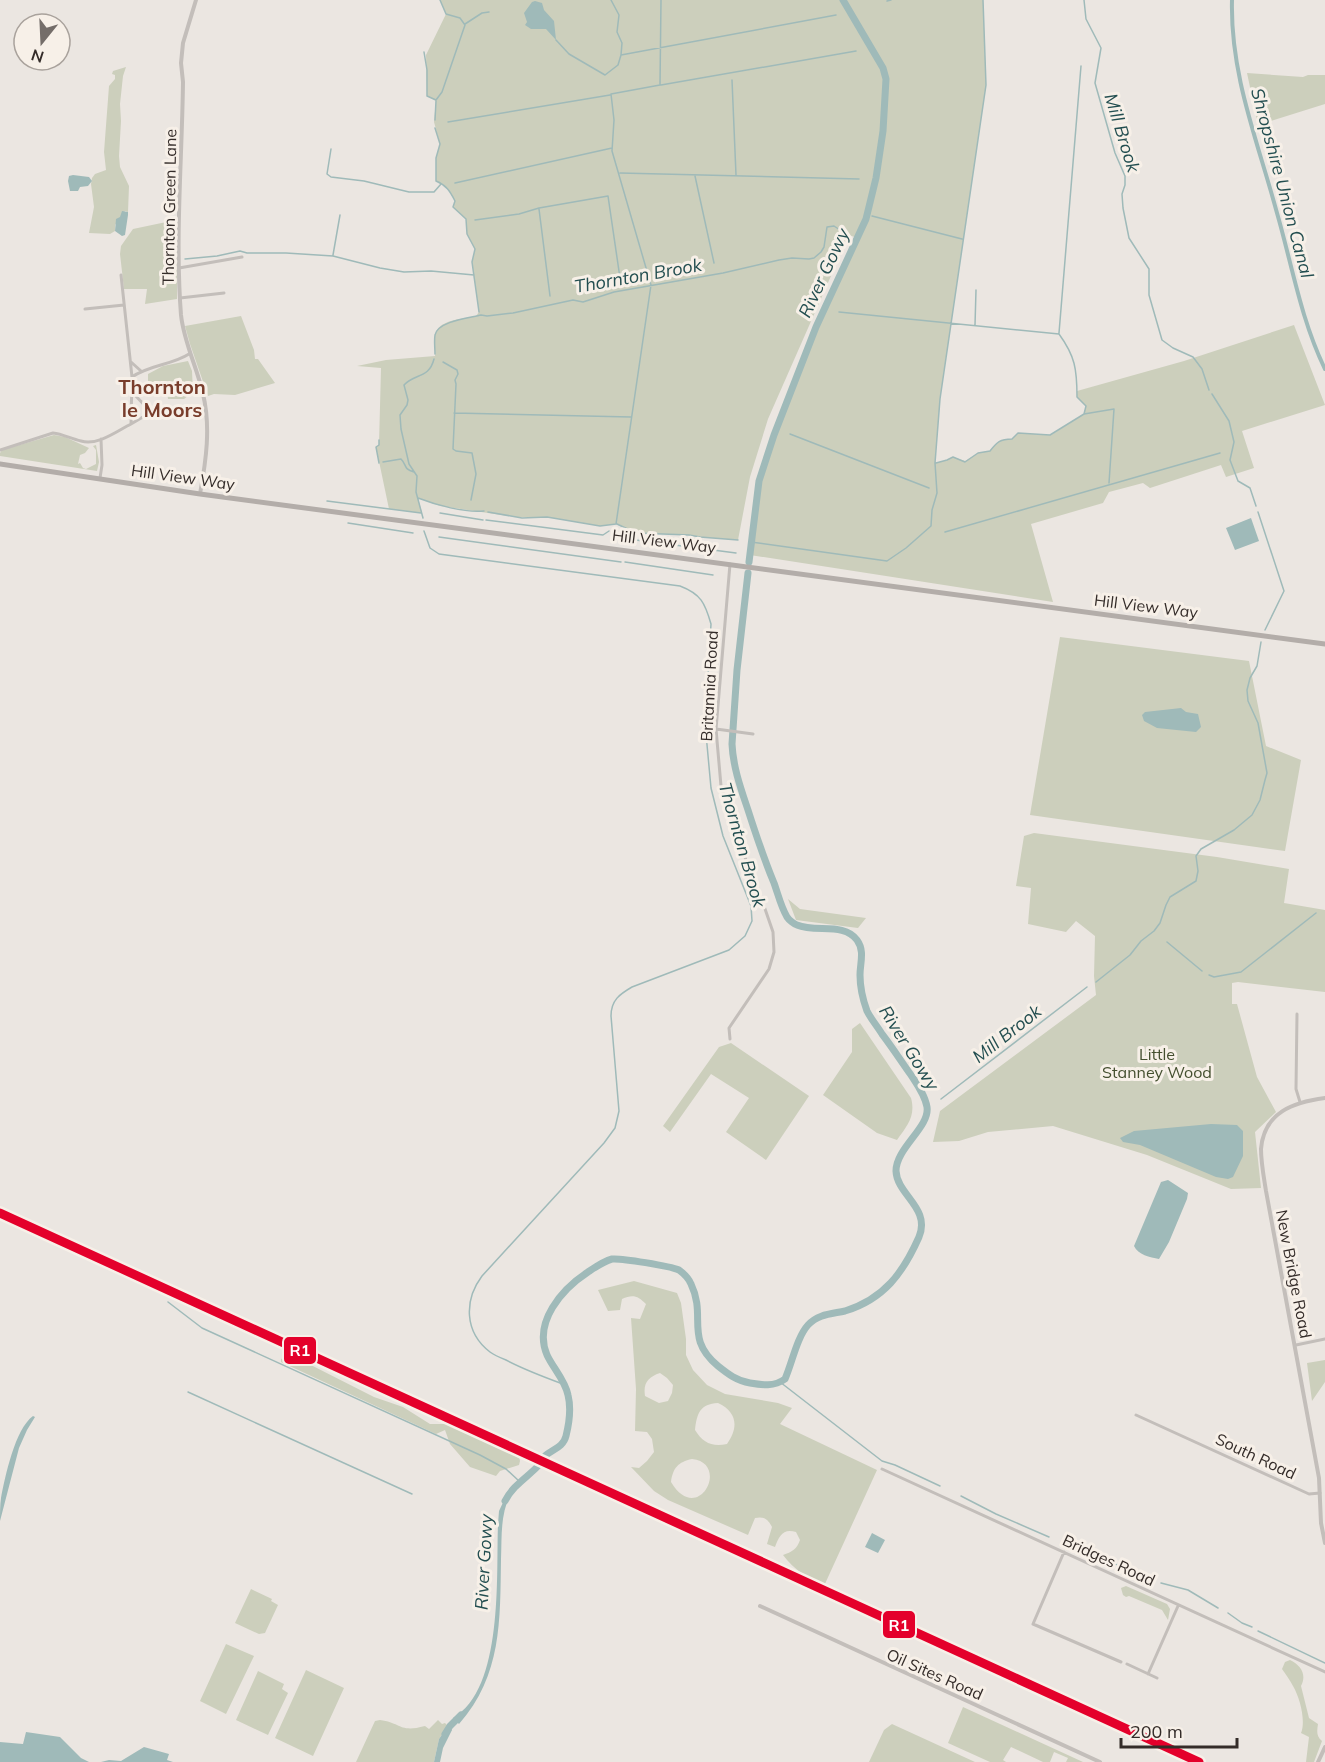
<svg xmlns="http://www.w3.org/2000/svg" width="1325" height="1762" viewBox="0 0 1325 1762" font-family="Mulish,sans-serif">
	<style>
		.green { fill: #cccfbc; fill-rule: evenodd }
		.water { fill: #9fbab9 }
		.lines { fill: none; stroke-linecap: round; stroke-linejoin: round }
		.stream { stroke: #9fbab9; stroke-width: 1.5 }
		.canal { stroke: #9fbab9; stroke-width: 4 }
		.river { stroke: #9fbab9; stroke-width: 7 }
		.minor { stroke: #c3beba; stroke-width: 3 }
		.tertiary { stroke: #c3beba; stroke-width: 4 }
		.primary { stroke: #b3ada9; stroke-width: 5 }
		.rail-1-casing { stroke: #f7f0e8; stroke-width: 14 }
		.rail-1 { stroke: #e4002b; stroke-width: 9 }
		.labels { text-anchor: middle; stroke-width: 6; stroke-linejoin: round; paint-order: stroke }
		.street-label { font-size: 16px; fill: #342c29; stroke: #f7f0e8 }
		.park-label { font-size: 16px; fill: #444f2f; stroke: #f7f0e8 }
		.water-label { font-size: 18px; font-style: italic; fill: #234e50; stroke: #f7f0e8 }
		.quarter-label { font-size: 20px; font-weight: bold; fill: #793d2b; stroke: #f7f0e8 }
		.line-badge { stroke: #f7f0e8; stroke-width: 2 }
		.badge-label { font-size: 16px; text-anchor: middle; font-weight: bold; fill: #fff }
	</style>
	<rect width="100%" height="100%" fill="#ebe6e1"/>
	<path class="green" d="M440,0H983L986,85L940,399L935,463L947,460L953,457L965,461L978,453L990,451C997,442 1000,439 1012,439L1018,433L1051,435L1084,414L1086,406L1077,397V391L1184,361L1294,325L1325,405L1242,431L1254,468L1226,477L1221,465L1150,488L1143,483L1109,492L1103,503L1031,524L1053,602L750,555L759,481L774,435L816,327L857,238L849,235L768,419L750,477L738,540L700,537L689,535L636,533L616,524L600,526L547,517H516L440,506L418,498L422,513L389,509L376,447L379,445L381,368L357,366L386,360L435,356C436,349 433,338 436,332C441,319 465,319 476,316L479,312L472,262L475,249L467,234L466,219L453,207L455,201C450,191 446,185 436,181V158L440,144L434,122L436,101L427,96L426,55L446,14Z
		M126,67L123,76L120,104L121,121L119,156L120,167L129,186L128,212L125,211L115,225V231L110,234L89,233L94,207L91,184L92,178L95,174L106,170L104,152L109,86L115,79V75L112,74L113,71Z
		M1247,73L1303,77L1308,75H1325V104L1258,125Z
		M171,221L177,224V299L145,304L147,289H124L120,254L121,246L133,229Z
		M241,316L254,350L255,359H258L275,383L235,395L214,394L208,396L190,344L185,326Z
		M188,361L192,371L193,392L184,399H168L166,382H148V374L163,366Z
		M54,435L65,437L89,448L85,453L80,455L78,464L80,463L83,468L86,469L96,464V450L93,446L96,445L99,462L97,471L0,456V453L2,450Z
		M1060,637L1249,661L1266,746L1301,760L1285,851L1030,815Z
		M1034,833L1217,857L1289,869L1284,903L1325,910V992L1238,982L1232,983V1004H1237L1257,1077L1276,1112L1255,1132L1261,1188L1231,1189L1147,1155L1053,1126L988,1132L959,1141L933,1142L940,1111L1096,995L1094,976L1095,936L1076,921L1066,932L1028,924L1031,888L1016,886L1024,836Z
		M788,899L800,909L866,918L858,928L796,920Z
		M860,1023L911,1098C916,1116 907,1126 897,1140L877,1133L823,1095L852,1052V1029Z
		M731,1043L809,1096L766,1160L726,1132L749,1098L711,1074L670,1132L663,1126L719,1047Z
		M634,1281L677,1293L681,1303L686,1339V1355L693,1370L707,1385L725,1394L778,1403L792,1408L780,1424L877,1470L824,1586C808,1578 794,1570 783,1555C792,1552 797,1549 800,1540L796,1532C783,1528 779,1536 775,1547L767,1544L772,1527C768,1519 764,1516 755,1518L748,1535L668,1500L654,1491L631,1467L639,1468L647,1461L654,1452L652,1439L647,1432L635,1431L636,1389L631,1318L640,1319L646,1304C638,1296 633,1294 622,1299L620,1310L608,1311L598,1290ZM660,1373L667,1378L673,1385L672,1393L668,1401L659,1403L645,1396C643,1383 648,1377 660,1373ZM718,1403C737,1412 739,1427 727,1444C712,1447 703,1443 695,1430C697,1413 700,1404 718,1403ZM692,1459C731,1463 698,1527 671,1482C673,1468 678,1462 692,1459Z
		M288,1356L303,1361L374,1397L403,1407L430,1424H447L519,1456L520,1461L519,1465L500,1471L496,1476L470,1467L450,1444L445,1430L436,1434L281,1362V1359Z
		M1325,1360V1382L1312,1401L1307,1363Z
		M1126,1586L1167,1604L1170,1609L1168,1620L1162,1610L1129,1596L1126,1597L1123,1595L1121,1588Z
		M251,1589L272,1599L271,1601L278,1605L265,1633L259,1634L235,1623Z
		M226,1644L254,1656L226,1714L200,1701Z
		M1290,1660C1301,1665 1307,1675 1301,1686L1309,1718L1318,1724C1317,1731 1316,1736 1322,1741L1314,1762H1306L1309,1737L1301,1733C1306,1721 1300,1698 1293,1686C1290,1680 1286,1675 1282,1669L1285,1662Z
		M306,1670L344,1688L313,1756L275,1738Z
		M258,1671L284,1684L282,1689L288,1693L268,1735L236,1720Z
		M963,1707L1083,1762H1066L1068,1758L1054,1752L1050,1762H1043L1011,1747L1003,1760L1006,1762H990L948,1743Z
		M380,1720C402,1723 399,1733 425,1726L429,1729L438,1720L442,1724L445,1723L448,1726L439,1739L434,1762H356L375,1721Z
		M892,1724L975,1762H869L884,1730Z"/>
	<path class="water" d="M535,1L542,3L544,10L554,21L556,40L546,29H531L525,25L527,22L524,13L532,2Z
		M73,175L89,177L92,181L88,186L80,187L78,191H70L68,181L69,176Z
		M122,211L128,212V215L125,235L122,236L115,231L116,219L120,217Z
		M1251,518L1259,541L1235,550L1226,528Z
		M1181,708L1186,712L1198,714L1201,727L1196,732L1157,728L1144,721L1142,715L1145,712Z
		M1211,1124L1237,1125L1243,1131V1156L1233,1177L1228,1179L1216,1177L1140,1145L1123,1142L1120,1138L1134,1131Z
		M1168,1180L1188,1193L1187,1199L1169,1242L1159,1259C1150,1257 1138,1255 1134,1246L1161,1182Z
		M33,1416L35,1417L27,1430L19,1448L0,1521C0,1514 0,1505 1,1498C5,1477 15,1429 33,1416Z
		M507,1494L510,1495C500,1516 502,1537 501,1559C500,1621 502,1675 459,1724L453,1718C504,1689 496,1575 498,1524L499,1511Z
		M872,1533L885,1540L878,1553L865,1547Z
		M448,1726L452,1730L443,1748L440,1762H434L439,1739Z
		M26,1732L60,1737L81,1758L89,1762H0V1742L23,1744Z
		M144,1747L169,1754L167,1760L173,1762H101L109,1760L121,1761Z"/>
	<g class="lines">
		<path class="stream" d="M1084,0L1086,19L1101,48L1095,83L1115,153L1125,176V185L1122,194L1123,208L1129,238L1149,269V295L1162,340L1173,348L1193,357L1202,369L1209,390
			M887,1L891,0
			M465,24L482,13L489,12
			M556,40L569,54L605,75L618,65L621,55L622,43L617,32L619,15L611,0
			M424,52L427,70V96L436,100L442,92L465,25L460,18L446,14L440,0
			M621,55L836,15
			M732,80L736,175
			M661,85L856,51
			M435,120L436,101
			M448,122L610,95
			M435,128L440,144L436,158V181C446,185 450,191 455,201L453,207L466,219L467,234L475,249L472,262L479,312
			M331,149L327,174L331,177L364,181L409,192H434L441,184
			M620,173L859,179
			M695,176L714,263
			M455,183L612,148
			M539,209L550,296
			M872,216L962,239
			M475,220L519,214L539,208L608,196L620,278L647,275
			M333,255L340,215
			M185,259L217,256L240,251L247,253H286L333,256L380,268L404,272L431,271L474,275
			M839,312L1059,334C1075,356 1077,369 1077,397L1086,406L1084,414
			M975,325L976,290
			M1059,333L1081,66
			M435,354C435,348 434,341 435,335C438,321 469,318 481,315L487,316L513,313L573,300L583,302L614,292L723,273L779,260L792,258L809,259L814,258L821,252L824,247L827,227L834,226L846,234
			M443,362L457,370L458,374L455,380L456,384L453,449L456,451L472,453L476,474L471,500
			M1212,394L1229,421L1234,442L1230,460L1238,481L1250,488L1256,506
			M454,413L631,417
			M790,434L929,488
			M379,440V445L376,447L379,463
			M383,462L401,459C407,465 403,469 414,472
			M936,463L947,460L953,457L965,462L978,453L990,451C997,442 1000,439 1012,439L1018,433L1050,435L1084,414L1114,409L1109,483
			M418,498C436,505 465,513 484,511
			M327,501L421,513
			M488,512L522,518L547,517L600,526L616,524L651,285L612,151L614,120L611,94L660,85L661,0
			M1258,512L1284,591L1265,630
			M440,513L483,520
			M423,518L416,492L417,476L409,464L401,429L400,415L407,405L408,400L404,385C415,373 429,379 434,359
			M486,520L603,535L609,531
			M348,523L413,533
			M617,524L636,533L689,535L700,537L738,540
			M424,531L430,548L439,554L680,586C701,594 705,603 711,624L705,723L711,788L723,836L751,906L752,921L745,936L729,950L632,987C620,994 611,1000 611,1016L619,1111L615,1128L604,1143L482,1276C464,1300 464,1332 490,1352C494,1355 501,1358 506,1360C525,1370 544,1377 563,1384
			M945,532L1220,453
			M439,537L621,562
			M628,539L736,553
			M751,542L887,561L906,548L931,526L932,510L937,493L935,463L940,399L986,85L983,0
			M625,562L713,575
			M1167,942L1202,971
			M1209,975L1214,977L1241,972L1316,913
			M1096,982L1130,955L1141,941L1154,931L1160,923L1166,905L1170,897L1196,881L1198,871L1196,856L1201,849L1234,830L1252,815L1260,800L1265,780L1267,773L1258,723L1248,701L1247,690L1250,678L1257,666L1261,642
			M941,1099L1087,987
			M168,1302L202,1328L480,1455L506,1469L519,1481
			M780,1382L882,1461L895,1465L940,1486
			M188,1392L412,1494
			M961,1496L996,1514L1049,1537
			M1063,1543L1091,1554L1108,1564L1123,1565L1154,1580
			M1161,1583L1188,1590L1218,1608
			M1228,1613L1242,1623L1252,1627
			M1258,1631L1325,1663"/>
		<path class="canal" d="M1232,0C1230,75 1258,142 1277,213C1292,265 1301,320 1325,369"/>
		<path class="river" d="M749,562L759,481L774,435L816,327L866,219L876,178L883,131L886,79L883,68L843,0
			M505,1501C513,1485 528,1477 539,1465C541,1462 542,1460 544,1457C552,1449 563,1448 566,1436C569,1424 571,1407 568,1395C565,1380 553,1368 547,1355C533,1322 562,1289 588,1272C594,1268 604,1261 612,1259C621,1258 670,1266 679,1270C683,1273 689,1279 691,1284C707,1317 684,1338 718,1366C728,1374 737,1381 750,1383C762,1385 774,1387 785,1379C792,1363 797,1337 808,1325C818,1314 831,1314 845,1311C884,1299 903,1273 919,1237C931,1208 897,1195 896,1171C896,1148 930,1127 927,1107C925,1095 917,1084 911,1075C901,1061 892,1047 882,1034C877,1026 871,1019 867,1011C863,1000 860,987 860,975C860,963 865,951 857,940C844,922 816,933 797,925C794,924 789,920 787,917C781,907 778,894 774,883C764,859 756,835 748,810C741,789 733,767 732,744L737,670L748,573
			M445,1734L450,1726L461,1715"/>
		<path class="minor" d="M179,268L242,257
			M180,298L224,293
			M85,309L124,305
			M131,362L141,371
			M132,377C149,365 172,365 189,354
			M131,424L148,414L149,410L133,393
			M0,450L53,433C63,434 71,439 81,441C98,446 117,431 131,424L132,377L121,275
			M100,478L102,465L101,439
			M716,729L753,734
			M1297,1014L1296,1089L1300,1102
			M730,1039L729,1028L769,969L774,952L773,932L764,906L749,869L721,786L716,729L730,564
			M1296,1345L1325,1339
			M1136,1415L1309,1494L1320,1493
			M882,1469L1325,1672
			M1064,1552L1033,1624L1121,1662
			M1127,1664L1157,1678
			M1148,1674L1178,1606"/>
		<path class="tertiary" d="M196,0L183,43L181,63L183,82C182,160 175,238 181,315C184,343 197,367 203,394C211,427 206,461 200,494
			M1325,1098C1294,1102 1264,1112 1261,1149C1261,1163 1264,1178 1266,1191L1319,1478L1321,1523L1325,1543
			M760,1606L1100,1762
			M1318,1762L1325,1747"/>
		<path class="primary" d="M0,464L200,494L1325,644"/>
		<defs>
			<path id="rail-1" d="M0,1213L1199,1762"/>
		</defs>
		<use href="#rail-1" class="rail-1-casing"/>
		<use href="#rail-1" class="rail-1"/>
	</g>
	<g class="labels">
		<g class="street-label">
			<text transform="translate(169 207) rotate(-89)" y="6">Thornton Green Lane</text>
			<text transform="translate(183 477) rotate(8)" y="6">Hill View Way</text>
			<text transform="translate(664 541) rotate(7)" y="6">Hill View Way</text>
			<text transform="translate(1146 606) rotate(7)" y="6">Hill View Way</text>
			<text transform="translate(709 686) rotate(-87)" y="6">Britannia Road</text>
			<text transform="translate(1294 1274) rotate(79)" y="6">New Bridge Road</text>
			<text transform="translate(1256 1456) rotate(25)" y="6">South Road</text>
			<text transform="translate(1109 1560) rotate(25)" y="6">Bridges Road</text>
			<text transform="translate(935 1674) rotate(24)" y="6">Oil Sites Road</text>
		</g>
		<g class="park-label">
			<text x="1157" y="1060">Little<tspan x="1157" dy="18">Stanney Wood</tspan></text>
		</g>
		<g class="water-label">
			<text transform="translate(1122 133) rotate(73)" y="6">Mill Brook</text>
			<text transform="translate(1282 183) rotate(75)" y="6">Shropshire Union Canal</text>
			<text transform="translate(824 273) rotate(-65)" y="6">River Gowy</text>
			<text transform="translate(638 276) rotate(-10)" y="6">Thornton Brook</text>
			<text transform="translate(742 845) rotate(74)" y="6">Thornton Brook</text>
			<text transform="translate(1007 1034) rotate(-38)" y="6">Mill Brook</text>
			<text transform="translate(909 1048) rotate(58)" y="6">River Gowy</text>
			<text transform="translate(484 1562) rotate(-87)" y="6">River Gowy</text>
		</g>
		<g class="quarter-label">
			<text x="162" y="394">Thornton<tspan x="162" dy="23">le Moors</tspan></text>
		</g>
	</g>
	<g class="line-badge">
		<rect x="283" y="1336" width="34" height="29" rx="6" fill="#e4002b"/>
		<rect x="882" y="1610" width="34" height="29" rx="6" fill="#e4002b"/>
	</g>
	<g class="badge-label">
		<text x="300" y="1356">R1</text>
		<text x="899" y="1631">R1</text>
	</g>
	<g transform="translate(42 42) rotate(198)"><circle r="28" fill="#f7f0e8" stroke="#a9a29c" stroke-width="1.5"/>
	<path d="M0-4.5L10 22L0 15L-10 22Z" fill="#746d69"/>
	<text y="-9" font-size="16" font-weight="bold" text-anchor="middle" fill="#342c29">N</text>
	</g>
	<path d="M1121 1738v9h116v-9" fill="none" stroke="#342c29" stroke-width="3"/>
	<text x="1130" y="1738" font-size="18" fill="#342c29" stroke="#f7f0e8" stroke-width="4.5" paint-order="stroke">200 m</text>
</svg>
